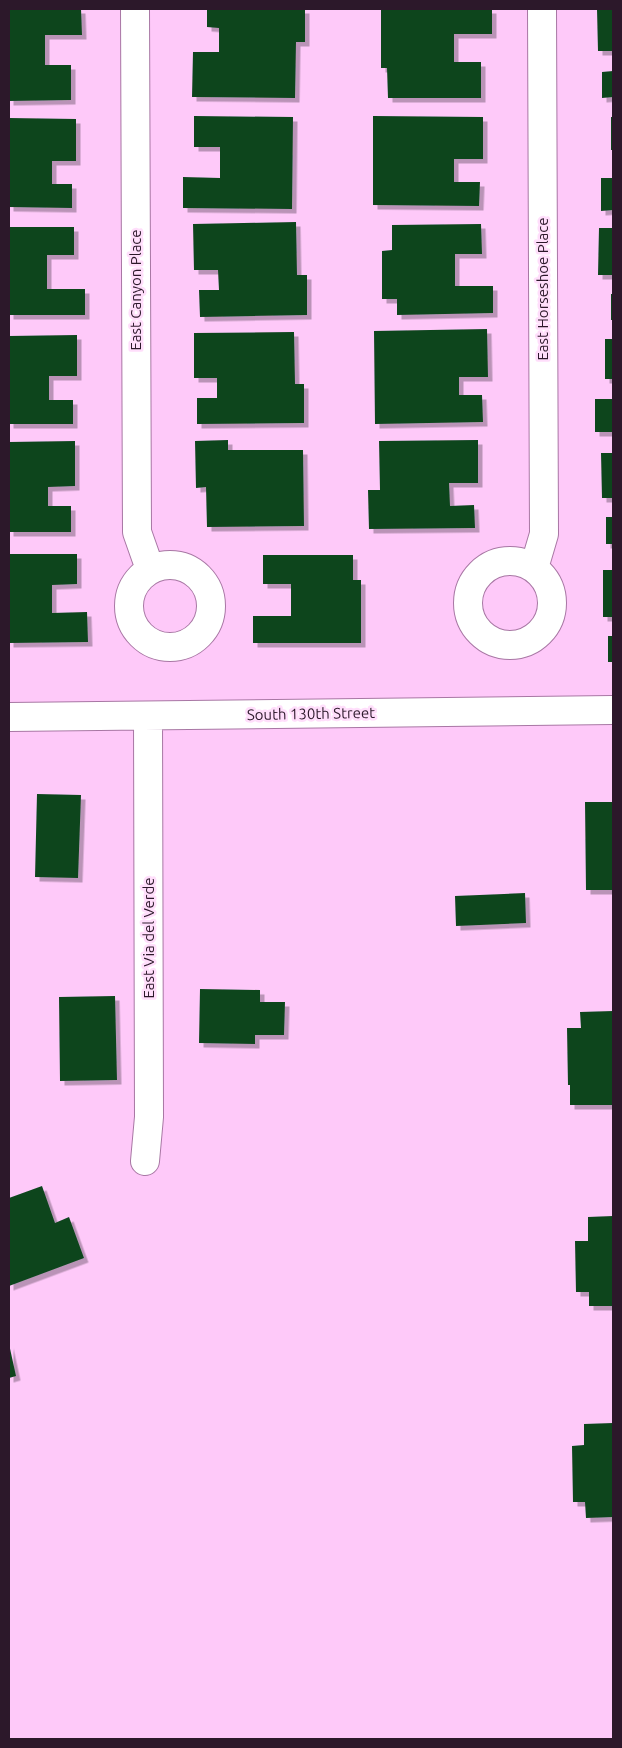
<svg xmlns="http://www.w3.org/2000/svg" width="622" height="1748" viewBox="0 0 622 1748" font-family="Ubuntu,sans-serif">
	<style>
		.building { fill: #0c451f; filter: url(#shadow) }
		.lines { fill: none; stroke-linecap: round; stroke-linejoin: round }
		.minor-casing { stroke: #a877a4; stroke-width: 30 }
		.minor { stroke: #fff; stroke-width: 28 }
		.labels { text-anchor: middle; stroke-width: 5; stroke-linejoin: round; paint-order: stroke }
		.street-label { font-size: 15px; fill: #2c182a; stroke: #ffdefb }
	</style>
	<defs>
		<filter id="shadow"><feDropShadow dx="4.5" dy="4.5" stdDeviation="0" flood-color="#0004"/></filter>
	</defs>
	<rect width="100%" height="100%" fill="#fec9f9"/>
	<path class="building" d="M9,9H81L82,35H45V65H71V100L9,101Z
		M207,9H305V42H296L295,98L192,97L193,52H219V28L207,27Z
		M381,9H492V34H454V62H481V98H388L387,68H381Z
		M597,9H613V51H598Z
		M613,71V97L602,98V72Z
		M194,116L293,117L292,209L183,208V177L220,178V147H194Z
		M373,116L483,117V159H454V182H480L479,206L373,205Z
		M611,117H613V150H611Z
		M9,118L76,119V161H52V184H72V208L9,207Z
		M601,178H613V210L601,211Z
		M296,222L297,275H307V315L200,317L199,290H219L218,270H194L193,224Z
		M481,224L482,254H455V286H493V313L397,315V299H382V251L392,250V225Z
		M9,227H74V255H47V289H85V315H9Z
		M599,228H613V275H598Z
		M611,294H613V320H611Z
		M487,329L488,377H459V395H482L483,422L375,424L374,331Z
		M294,332L295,384H304V423L197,424V398H217V378H194V333Z
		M77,335V376H49V400H73V424H9V336Z
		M605,339H613V379H605Z
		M595,399H613V432H595Z
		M228,440V450H303L304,526L207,527L206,487L196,488L195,441Z
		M478,440V483H449L450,506L474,505L475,528L369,529L368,490H380L379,441Z
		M75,441V486L48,487V506H71V532H9V442Z
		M601,453H613V498H602Z
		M606,517H613V544H606Z
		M9,554H77V584L52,585V613L87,612L88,642L9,643Z
		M263,555H353V580H361V643H253V616H291V584H263Z
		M603,570H613V617H603Z
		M608,636H613V662H608Z
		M37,794L81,795L78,878L35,877Z
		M585,802H613V890H586Z
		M525,893L526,923L456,926L455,896Z
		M200,989L260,990V1002H285L284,1035H255V1044L199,1043Z
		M115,996L117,1080L60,1081L59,997Z
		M613,1011V1105H570V1085H568L567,1028H581L580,1012Z
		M42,1186L55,1223L69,1217L84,1258L9,1286V1198Z
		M613,1216V1306H589V1292H576L575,1241H588V1217Z
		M9,1344L16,1376L9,1378Z
		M613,1423V1517L586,1518L585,1502H573L572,1446L584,1445V1424Z"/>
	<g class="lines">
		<defs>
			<path id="minor" d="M135,9L137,532L150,569
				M468 603a42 42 0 1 1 84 0a42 42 0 1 1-84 0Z
				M129 606a41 41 0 1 1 82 0a41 41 0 1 1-82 0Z
				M534,568L544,534L542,9
				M9,717L613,710
				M145,1161L149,1117L148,716"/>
		</defs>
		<use href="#minor" class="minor-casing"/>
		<use href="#minor" class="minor"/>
	</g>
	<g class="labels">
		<g class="street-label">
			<text transform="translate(543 289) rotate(-90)" y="5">East Horseshoe Place</text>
			<text transform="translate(136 290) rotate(-90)" y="5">East Canyon Place</text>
			<text transform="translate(311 714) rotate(-1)" y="5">South 130th Street</text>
			<text transform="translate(149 938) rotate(-90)" y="5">East Via del Verde</text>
		</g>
	</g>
	<rect width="622" height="1748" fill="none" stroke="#2c182a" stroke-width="20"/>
</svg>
